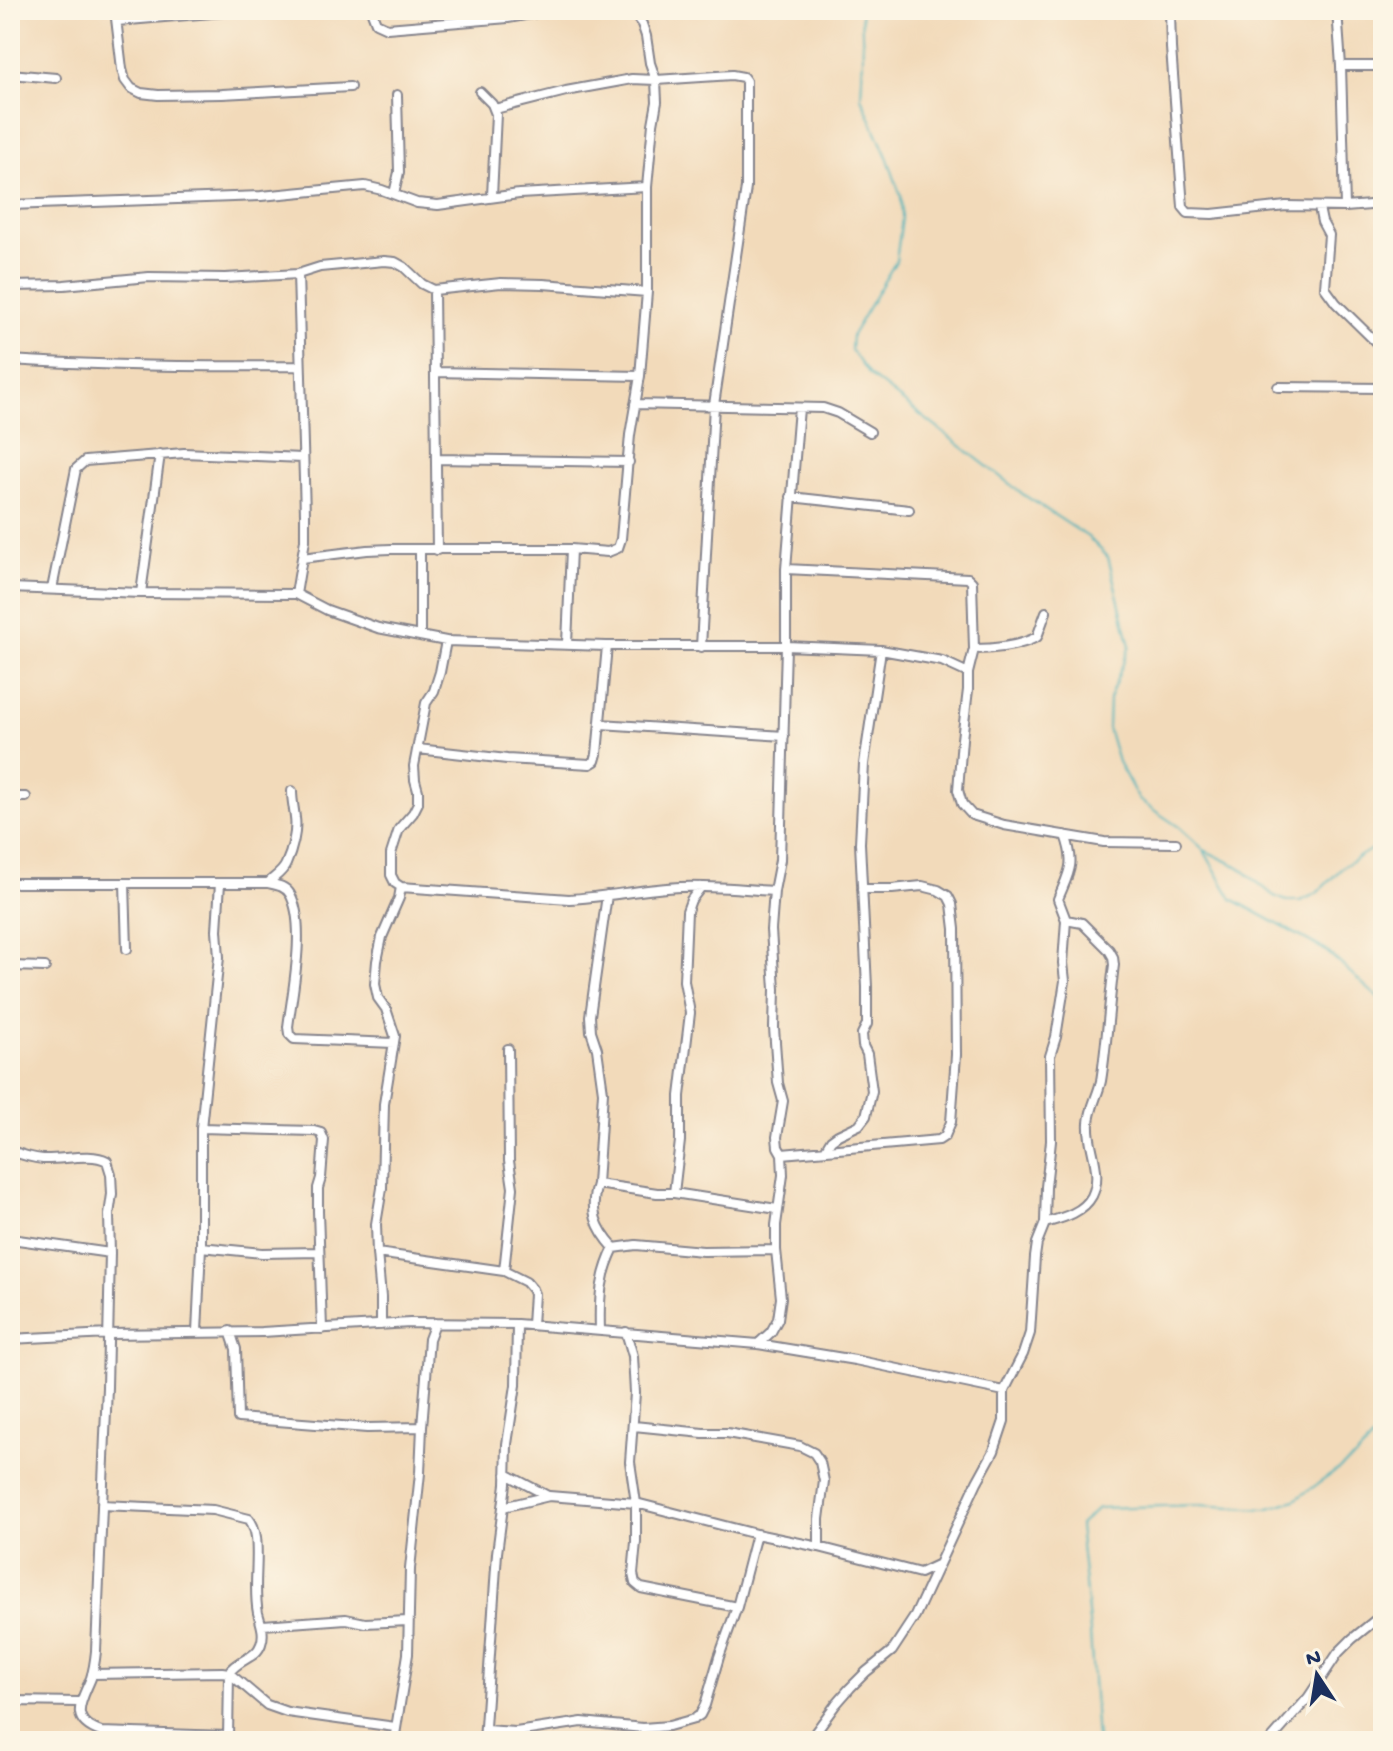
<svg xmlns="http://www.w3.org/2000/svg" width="1393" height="1751" viewBox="0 0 1393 1751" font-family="'Gochi Hand',sans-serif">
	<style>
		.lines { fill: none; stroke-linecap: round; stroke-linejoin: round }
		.stream { stroke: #3daeb7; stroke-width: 2 }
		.minor-casing { stroke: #86848c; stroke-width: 12 }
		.minor { stroke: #fff; stroke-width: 8 }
	</style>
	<rect width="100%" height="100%" fill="#fcf5e5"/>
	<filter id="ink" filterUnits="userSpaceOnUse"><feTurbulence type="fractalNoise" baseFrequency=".0125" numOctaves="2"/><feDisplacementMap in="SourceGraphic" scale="16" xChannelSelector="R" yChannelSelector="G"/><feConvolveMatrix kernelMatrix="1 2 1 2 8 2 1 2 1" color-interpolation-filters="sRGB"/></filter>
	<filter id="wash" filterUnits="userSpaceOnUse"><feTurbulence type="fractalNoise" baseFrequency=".006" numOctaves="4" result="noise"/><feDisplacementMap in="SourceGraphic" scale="32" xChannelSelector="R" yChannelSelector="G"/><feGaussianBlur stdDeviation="1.8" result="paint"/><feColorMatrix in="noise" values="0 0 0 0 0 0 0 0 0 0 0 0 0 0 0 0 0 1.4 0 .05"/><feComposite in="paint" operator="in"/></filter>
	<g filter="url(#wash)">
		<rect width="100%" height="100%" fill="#f2daba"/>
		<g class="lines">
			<path class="stream" d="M861,10L863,57L861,97L888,159L901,197L902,218L896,261L852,335L851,350L869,375L1024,495L1088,537L1108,557L1130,646L1109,699L1108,728L1118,762L1139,800L1179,827L1203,849L1232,899L1325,950L1383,1002
				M1204,850L1239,867L1274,896L1287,901H1300L1316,894L1344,866L1383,842
				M1097,1741L1090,1632L1079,1526L1098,1508L1199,1505L1266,1509L1295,1500L1356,1457L1383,1428"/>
		</g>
	</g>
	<g filter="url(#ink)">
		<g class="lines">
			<defs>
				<path id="minor" d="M115,10L122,69L125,80L131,88L141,93L158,95L222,94L350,87
					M371,10L376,23L387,28L508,18L553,10
					M1170,10L1171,48L1183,207L1188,213L1212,214L1286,206L1345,207L1383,204
					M1337,10L1341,66L1345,207
					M639,20L650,10
					M117,21L247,10
					M1341,66H1383
					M10,74L56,78
					M480,92L492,104L496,114L492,196
					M495,109L566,91L632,79L656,80L732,75L743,77L746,81V188L714,405L701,647
					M394,194L399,172L397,95
					M10,205L261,196L365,186L382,190L417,203L438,205L519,194L647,187
					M1319,208L1322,222L1329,235L1325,288L1336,303L1383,349
					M10,286L64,285L149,277L225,278L298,274L320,267L384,261L395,262L404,267L422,284L434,290L501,283L543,284L647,292
					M434,290L437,550
					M10,360C107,366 203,367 300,366
					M435,372L640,376
					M1278,387L1383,388
					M635,404L823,408L838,413L870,432
					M436,459L629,462
					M791,497L909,510
					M420,550V636
					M302,558L367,550L391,549H571L608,552L618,548L621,539L630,435L640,376L647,292V187L653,124L657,102L656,80L650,63L646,36L642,24L631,10
					M786,569L968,578L972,582L974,649L968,673V690L962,739L958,790L962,804L972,815L1004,825L1104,842L1176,843
					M10,588L141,593L296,594L327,610L378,628L446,641L607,646H786L881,650L942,661L968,673
					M52,589L76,469L85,461L184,453L302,458
					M141,593L160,454
					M296,594L305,540V514L298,274
					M446,641L440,672L434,691L426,703L414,766L415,780L418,791V803L413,813L399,829L391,854V875L395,883L401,887L569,899C606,897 643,889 681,887C712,886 743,889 774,891
					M567,644L571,549
					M974,649C996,649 1017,647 1037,637L1046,612
					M601,724L784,736
					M418,749L507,759L590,764L595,761L597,754L607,646
					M10,797H26
					M1382,817H1383
					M10,883H268C277,885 285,886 290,894C307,924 292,994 288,1027L289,1034L294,1039L394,1043
					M125,883L127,949
					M268,883C274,877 283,872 286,864C292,851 297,831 295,818C294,808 292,801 292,791
					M607,895L590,1016L591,1031L597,1049L603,1092L597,1184C589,1211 596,1228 614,1248
					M10,966L45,967
					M201,1128L314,1131L321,1133L324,1140L321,1178L318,1188V1211L322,1329
					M10,1150L12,1151L11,1239L110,1253L107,1387L96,1651C95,1661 94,1669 91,1678C82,1701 67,1720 101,1732L228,1736
					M825,1150L831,1140L838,1135L859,1125L866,1116L872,1091L867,1054L863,1046L862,1034L867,1024V987L860,843L864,764L881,650
					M12,1151C22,1155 32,1158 43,1159C62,1160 92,1152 107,1161L111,1174L112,1194L109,1215L110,1253
					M782,1154L939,1140L945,1136L951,1122L956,1055L955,929L952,904L948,896L938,890L922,886L892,889H862
					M597,1184L657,1193H674L777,1209
					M674,1193L680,1141V1096L690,1013L684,981L687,911L691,900L701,887
					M1045,1223C1062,1218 1083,1213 1092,1196C1104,1171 1087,1147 1089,1123C1090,1108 1098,1095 1101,1081C1107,1043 1109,1003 1114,965L1113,957L1109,950L1082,923L1066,920
					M201,1247L262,1253L319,1252
					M377,1253L504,1271L526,1282L532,1289L534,1294L532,1325
					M504,1271L513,1188L509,1161L508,1049
					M381,1325V1297L377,1253L376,1224L382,1188L384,1104L395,1036L386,1009L378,998L375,984L377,961L382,937L399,898L401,887
					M600,1330C599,1299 600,1276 614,1248L636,1245L703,1251L776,1250
					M230,1331L236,1349L238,1418L367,1428L422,1427
					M197,1332L201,1247V1128L219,957L217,930L220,883
					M626,1332L633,1356L635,1393L630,1462L636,1503V1542L633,1574L635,1583L641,1588L737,1607
					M10,1339L109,1334L262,1332L410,1323L517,1324L758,1344L855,1360L1004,1391
					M758,1344L771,1332L778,1319L781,1298L776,1250V1225L783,1175L782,1154L778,1147L777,1137L783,1101L778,1083L774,1028L775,989L771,930L774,891L780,860L786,646V569L799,408
					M634,1426L703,1433H727L800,1446L814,1453L820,1462L824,1481L819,1519V1547
					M506,1474L548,1496
					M102,1505L213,1510L249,1519C253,1524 255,1530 256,1537C259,1562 253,1589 258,1613C261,1624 265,1633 261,1644C256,1659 239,1658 229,1673L267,1705L287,1712L395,1727
					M503,1507L549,1496L636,1503L756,1534L819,1547L920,1573L937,1565
					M263,1625L346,1619L365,1623L408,1621
					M92,1674L222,1672L229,1673L228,1739
					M10,1701L79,1702
					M485,1730L516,1732L582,1722L643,1728L669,1726L694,1719L700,1715L705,1705L719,1657L737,1607L756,1534
					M394,1741L408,1654L410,1569L420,1473L422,1427L429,1339L435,1323
					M484,1741L497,1553L506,1484L507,1444L516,1385L517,1324
					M809,1741L836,1704L850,1688L866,1672L892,1651L915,1616L977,1482L994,1451L1004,1421V1391L1023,1354L1030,1333L1035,1257L1037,1243L1045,1223L1046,1187L1051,1141L1050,1056L1056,1037L1065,981L1063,963L1066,920L1058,899C1069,872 1076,865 1065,835
					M1270,1741L1308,1698L1338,1653L1352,1639L1383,1614"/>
			</defs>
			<use href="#minor" class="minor-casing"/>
			<use href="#minor" class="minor"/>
		</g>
	</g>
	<rect width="1393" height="1751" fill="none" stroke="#fcf5e5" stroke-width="40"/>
	<g transform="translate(1317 1675) rotate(348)" stroke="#fcf5e5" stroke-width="6" paint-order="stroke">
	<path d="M0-6L14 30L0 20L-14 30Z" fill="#1b2f5e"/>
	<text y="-12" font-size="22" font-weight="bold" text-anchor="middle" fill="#1b2f5e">N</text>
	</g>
</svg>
